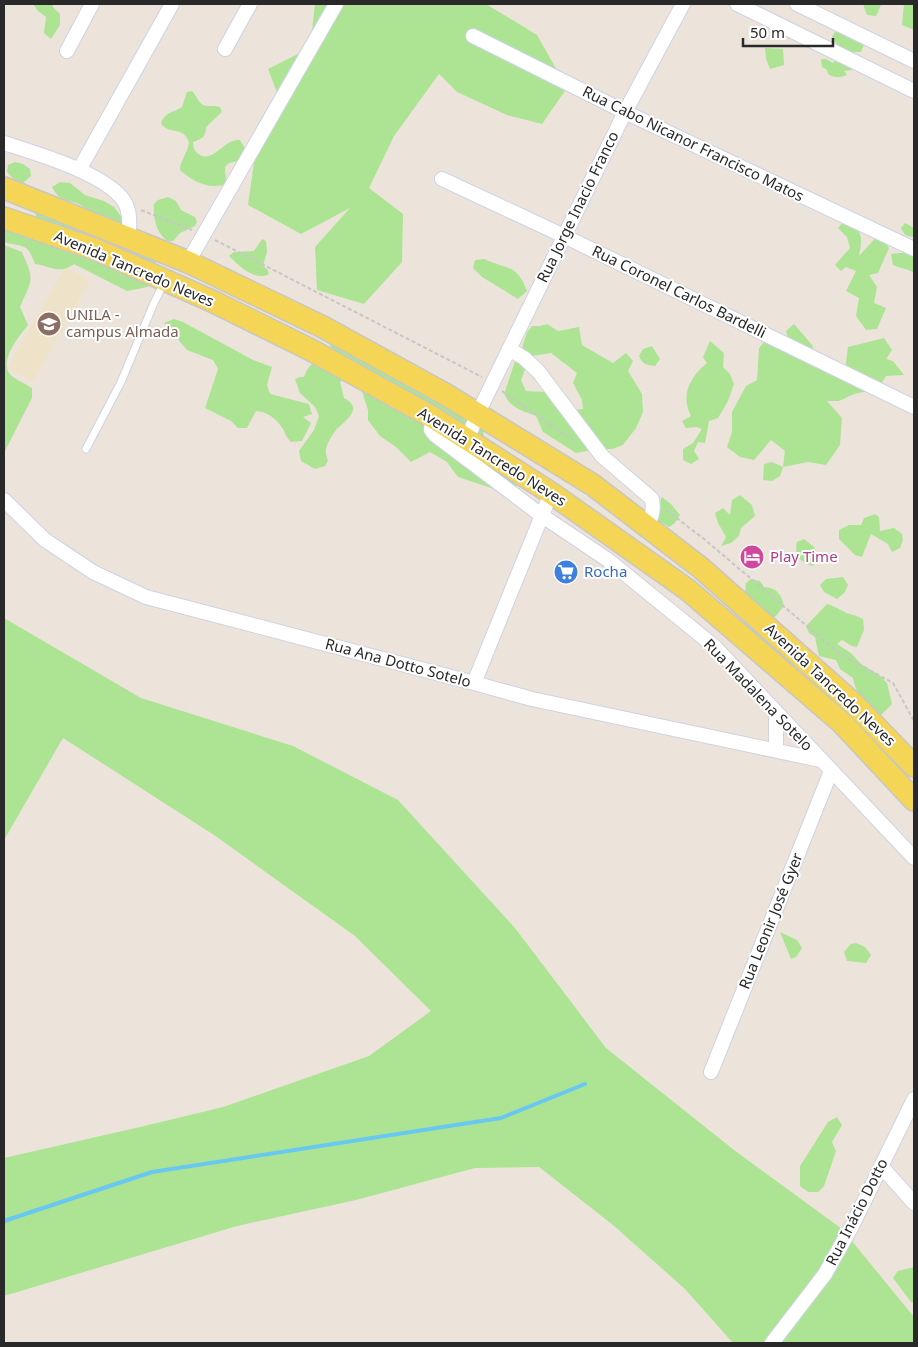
<svg xmlns="http://www.w3.org/2000/svg" width="918" height="1347" viewBox="0 0 918 1347" font-family="'Noto Sans',sans-serif">
	<style>
		.education { fill: #eee3c8 }
		.green { fill: #ace494 }
		.lines { fill: none; stroke-linecap: round; stroke-linejoin: round }
		.stream { stroke: #69c8f1; stroke-width: 4 }
		.lane-casing { stroke: #cfd2e2; stroke-width: 9 }
		.street-casing { stroke: #cfd2e2; stroke-width: 16 }
		.primary-casing { stroke: #c7c7c7; stroke-width: 24 }
		.path { stroke: #c7c7c7; stroke-width: 2; stroke-dasharray: 4 2.5; stroke-linecap: butt }
		.lane { stroke: #fff; stroke-width: 7 }
		.street { stroke: #fff; stroke-width: 14 }
		.primary { stroke: #f4d556; stroke-width: 21 }
		.labels { text-anchor: middle; stroke-width: 4; stroke-linejoin: round; paint-order: stroke }
		.street-label { font-size: 15px; fill: #292929; stroke: #fff }
		.education-label { font-size: 15px; fill: #785e54; stroke: #fff; text-anchor: start }
		.hotel-label { font-size: 15px; fill: #b23c85; stroke: #fff; text-anchor: start }
		.shop-label { font-size: 15px; fill: #366cbe; stroke: #fff; text-anchor: start }
	</style>
	<rect width="100%" height="100%" fill="#ece4da"/>
	<path class="education" d="M65,267L90,280L33,382L7,368Z"/>
	<path class="green" d="M33,4H53V7L60,14V25L51,39L44,33L46,17L38,11Z
		M315,4H486L537,35L567,88L542,124L507,115L457,92L439,74L394,136L369,188L403,214L402,262L364,304L317,290L315,247L350,208L301,234L248,205L256,149L281,103L268,69L310,48Z
		M863,4H880L881,5L876,16L867,15Z
		M904,4H914V30L902,25Z
		M837,29L864,44L861,52H851L854,60L852,70L844,71L847,75C839,78 834,78 828,74L827,70L822,67L821,59H826L833,63L845,50L838,46L832,37Z
		M765,48L783,49L784,65L770,69L766,59Z
		M192,91C196,95 199,103 203,105C208,107 214,105 220,107L222,112L206,127C206,137 202,139 193,142C193,147 194,150 197,153C213,166 223,138 240,140L246,150L238,161L229,163L225,167L226,182L223,185C207,189 192,181 180,170C180,160 188,153 189,142C182,125 172,136 161,124C164,112 173,113 182,107L187,92Z
		M15,162L23,164L30,169L31,176L23,183L15,181L7,172L8,165Z
		M60,182L70,183L85,195L104,201L114,207L126,223L157,257C154,268 154,277 148,287L127,291L74,264C59,275 51,266 35,264C27,241 23,248 4,242V216L37,220L35,211L96,236L99,246L115,247V237C105,227 95,214 84,207C69,197 62,206 52,187Z
		M168,197L176,201L181,210L195,217L197,222L195,226L180,233L173,241H168C156,234 153,217 154,204L158,200Z
		M848,217C862,231 863,237 859,256L879,234L889,248L878,273L869,275L877,287L874,303L886,308L877,329L866,330L856,316L859,298L846,291L856,271L846,267L841,271L835,265L850,248L847,237L838,228Z
		M905,223L914,228V236L912,237L905,235L901,228Z
		M262,239L266,241L267,252L263,266L267,269L269,274C255,282 238,265 229,256L234,252L254,251Z
		M4,245L22,252C35,281 32,279 20,307L28,325C20,335 0,359 9,373C13,379 26,384 32,388V398L4,453Z
		M910,252L914,255V273C907,268 901,269 893,265L891,254Z
		M484,259C508,270 517,264 527,291L518,299L482,277L473,268L475,260Z
		M174,319L183,322L253,360L272,367L267,385L270,394L309,404L312,414L303,417L311,423L302,441L291,442C283,434 286,431 280,425C274,416 265,412 256,411L247,428H238L231,421L205,408L218,369L213,360L187,350L164,323Z
		M547,324L558,331L579,327L582,345L613,363L626,353L633,361L628,371L642,394L643,412L636,428L623,445L612,449H596L576,453L543,432L536,416C520,410 512,409 504,394L516,358L528,362L521,380L526,391L545,392L562,389L564,404L573,410L583,409L582,400L573,383L577,373L551,353L532,356L522,348L527,332L532,326H540Z
		M794,324L812,345L818,361L827,374L845,369L848,347L884,338L892,350L886,359L893,361L904,375L886,376L878,389L854,394L839,401H827L842,418L840,445L826,465L808,462L783,467L780,476L772,481L763,480L764,464L772,462L783,467L785,451L771,440L754,460L740,457L727,447L732,432V412L746,386L757,380L759,348L770,335L791,349L786,331Z
		M328,339L482,423L484,437L464,436L504,470L517,486L497,490L458,477L447,462L430,452L411,462L396,447L380,436L368,420V410L359,382L349,377L340,382L344,398C364,408 346,420 338,428C333,433 327,443 326,449C325,453 327,457 328,461L325,466L315,469L301,461L299,451L314,430L319,416L315,407L300,393L295,379L300,377H304C311,358 322,359 340,354L331,348Z
		M710,341L724,353L723,367L730,374L734,384L728,401L718,418L709,421L705,443L698,442L694,451L699,459L691,464L683,460V449L693,443L702,429L697,427L686,428L682,421L691,416C680,395 690,377 707,363L703,357Z
		M652,346L660,359L655,366C647,365 642,364 639,356L643,349Z
		M740,495L752,505L755,516L741,528L739,536L731,543L721,546L726,537L718,523L715,513L723,508L730,515L732,500Z
		M662,497L671,504L680,515L675,523L669,527L657,520L655,511Z
		M875,514L879,517L880,531L894,528L902,534L903,540L900,548L892,552L888,544L871,534L862,557L855,555L839,539V530L849,525H861L864,518Z
		M804,539L814,547L819,557L813,566C799,562 794,556 797,542Z
		M843,577L848,585L845,592L837,599L824,592L820,585L826,579Z
		M751,579L760,581L764,587C777,588 781,594 784,606L775,617L766,615C761,605 757,603 746,600L745,592L746,583Z
		M827,604C834,606 837,608 843,611C848,615 855,614 863,619L864,630L857,647L852,646L842,640L837,644L851,653L861,664L879,675L887,683L892,704L879,717C868,705 855,694 853,678L840,669L836,660L819,656L815,637L809,633L806,626Z
		M4,618L141,698L293,746L398,800L515,928L606,1048L734,1150L842,1229L914,1317V1343H733L685,1289L613,1225L539,1167L475,1168L356,1200L237,1226L4,1296V1158L140,1127L223,1107L369,1056L431,1011L355,936L214,835L63,738L4,840Z
		M780,932L797,940L802,948L796,957L791,959Z
		M856,943L865,947L871,955L866,963L847,961L844,952L851,944Z
		M837,1117L842,1125L832,1142L836,1151L824,1186L818,1192H808L800,1186V1166L828,1122Z
		M914,1267V1303L911,1302L893,1278L898,1271Z"/>
	<g class="lines">
		<path class="stream" d="M4,1221L152,1172L501,1118L585,1084"/>
		<defs>
			<path id="lane" d="M86,449L121,382L154,303L164,283"/>
			<path id="street" d="M737,4L914,91
				M797,4L914,61
				M473,36L625,112L914,249
				M225,49L250,4
				M67,51L92,4
				M4,143C35,153 105,173 124,201C131,212 129,225 129,238
				M79,170L172,4
				M442,179L564,236L914,407
				M188,262L336,4
				M509,349L524,358L538,371L602,456L652,499C654,510 652,517 647,527
				M432,417L431,430L435,435L541,515L608,560L715,647L914,858
				M467,440L478,413L625,112L683,4
				M4,500L45,540L93,572L146,597L474,683L532,699L820,760
				M474,683L551,493
				M776,712V750
				M711,1072L831,771
				M881,1166L914,1203
				M772,1343L825,1274L852,1226L914,1099"/>
			<path id="primary" d="M4,188L188,262L323,327L445,394L593,485L701,568L854,704L914,766
				M4,218L97,250L214,302L311,350L432,417L551,493L688,590L842,723L914,800"/>
		</defs>
		<use href="#lane" class="lane-casing"/>
		<use href="#street" class="street-casing"/>
		<use href="#primary" class="primary-casing"/>
		<path class="path" d="M141,210L192,230
			M215,240L482,377
			M502,391L574,441
			M666,510L704,539L840,654L893,683L914,721"/>
		<use href="#lane" class="lane"/>
		<use href="#street" class="street"/>
		<use href="#primary" class="primary"/>
	</g>
	<defs>
		<symbol id="university-disc" viewBox="-11 -11 22 22"><circle r="9.5" fill="#8d6e63" stroke="#fff"/><path d="M0-5L7-2L0 1L-7-2ZM-4 1L0 2.5L4 1V4Q0 6-4 4Z" fill="#fff"/></symbol>
		<symbol id="hotel-disc" viewBox="-11 -11 22 22"><circle r="9.5" fill="#d1479c" stroke="#fff"/><path d="M-6-4.5h1.5V1H6V5H4.5V3h-9V5H-6ZM-4 0a1.8 1.8 0 1 1 3.6 0ZM.5 0V-2.5h3Q6-2.5 6 0Z" fill="#fff"/></symbol>
		<symbol id="supermarket-disc" viewBox="-11 -11 22 22"><circle r="9.5" fill="#3f7fe0" stroke="#fff"/><path d="M-6-5.5h2.5l.6 2H6L4.5 2H-2.5L-4.4-4H-6ZM-1.5 3.2a1.3 1.3 0 1 0 .1 0ZM3 3.2a1.3 1.3 0 1 0 .1 0Z" fill="#fff"/></symbol>
	</defs>
	<g fill-rule="evenodd">
		<use href="#university-disc" x="35" y="310" width="28" height="28"/>
		<use href="#hotel-disc" x="738" y="543" width="28" height="28"/>
		<use href="#supermarket-disc" x="552" y="558" width="28" height="28"/>
	</g>
	<g class="labels">
		<g class="street-label">
			<text transform="translate(693 144) rotate(26)" y="5">Rua Cabo Nicanor Francisco Matos</text>
			<text transform="translate(578 207) rotate(-64)" y="5">Rua Jorge Inacio Franco</text>
			<text transform="translate(134 269) rotate(23)" y="5">Avenida Tancredo Neves</text>
			<text transform="translate(679 292) rotate(26)" y="5">Rua Coronel Carlos Bardelli</text>
			<text transform="translate(492 457) rotate(32)" y="5">Avenida Tancredo Neves</text>
			<text transform="translate(398 663) rotate(15)" y="5">Rua Ana Dotto Sotelo</text>
			<text transform="translate(830 685) rotate(43)" y="5">Avenida Tancredo Neves</text>
			<text transform="translate(758 695) rotate(46)" y="5">Rua Madalena Sotelo</text>
			<text transform="translate(771 921) rotate(-68)" y="5">Rua Leonir José Gyer</text>
			<text transform="translate(857 1212) rotate(-63)" y="5">Rua Inácio Dotto</text>
		</g>
		<g class="education-label">
			<text x="66" y="320">UNILA -<tspan x="66" dy="17">campus Almada</tspan></text>
		</g>
		<g class="hotel-label">
			<text x="770" y="562">Play Time</text>
		</g>
		<g class="shop-label">
			<text x="584" y="577">Rocha</text>
		</g>
	</g>
	<rect width="918" height="1347" fill="none" stroke="#292929" stroke-width="10"/>
	<path d="M743 38v8h90v-8" fill="none" stroke="#292929" stroke-width="2.5"/>
	<text x="750" y="38" font-size="15" fill="#292929" stroke="#ffffff" stroke-width="4" paint-order="stroke">50 m</text>
</svg>
